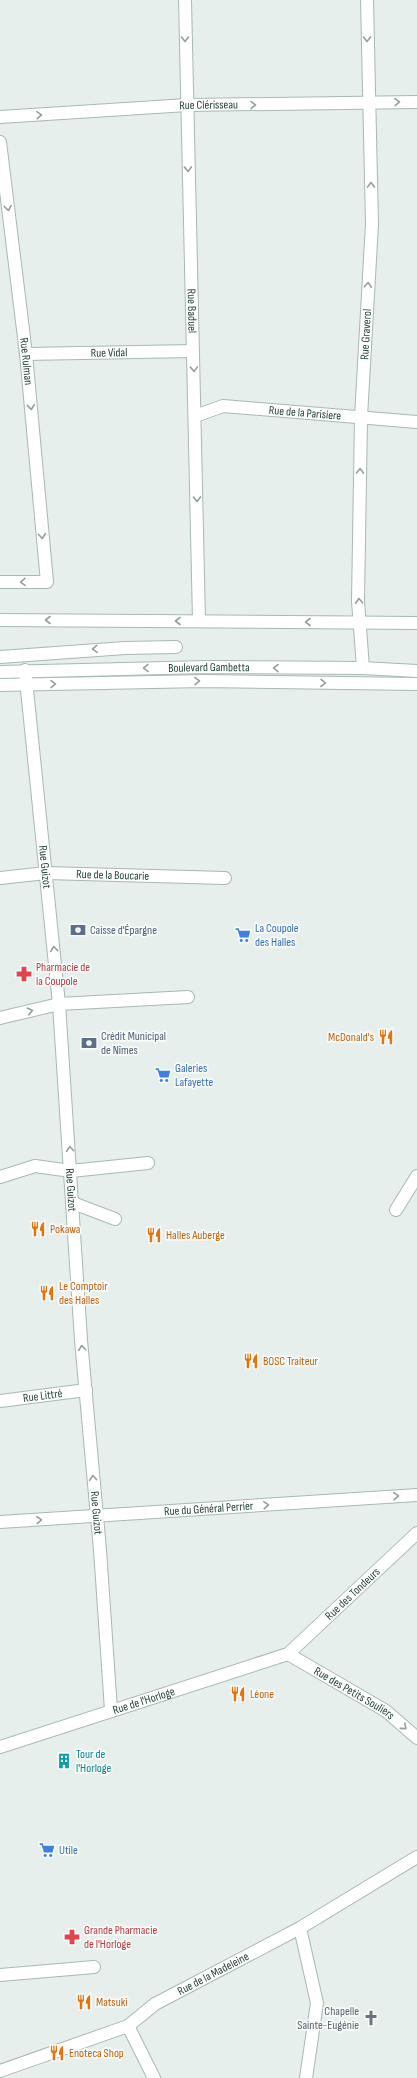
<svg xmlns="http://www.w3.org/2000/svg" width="417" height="2078" viewBox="0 0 417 2078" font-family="'Sofia Sans Condensed',sans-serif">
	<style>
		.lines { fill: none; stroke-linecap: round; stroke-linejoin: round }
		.lane-casing { stroke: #a8b8b2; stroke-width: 14 }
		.street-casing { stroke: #a8b8b2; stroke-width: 14 }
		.secondary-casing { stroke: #a4bbb3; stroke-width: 14 }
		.lane { stroke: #fff; stroke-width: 12 }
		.street { stroke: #fff; stroke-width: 12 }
		.secondary { stroke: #fff; stroke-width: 12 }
		.oneway { stroke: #92a09c }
		.labels { text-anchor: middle; stroke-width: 3.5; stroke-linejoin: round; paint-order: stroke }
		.street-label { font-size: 12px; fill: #24423a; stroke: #f7fbf9 }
		.shop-label { font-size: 12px; fill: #366cbe; stroke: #f7fbf9; text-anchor: start }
		.service-label { font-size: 12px; fill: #4e5e75; stroke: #f7fbf9; text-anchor: start }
		.health-label { font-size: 12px; fill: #be3a42; stroke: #f7fbf9; text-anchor: start }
		.food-label { font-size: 12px; fill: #c56008; stroke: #f7fbf9; text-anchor: start }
		.culture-label { font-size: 12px; fill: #0d838f; stroke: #f7fbf9; text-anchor: start }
		.worship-label { font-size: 12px; fill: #5b616d; stroke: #f7fbf9; text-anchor: end }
	</style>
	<rect width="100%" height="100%" fill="#e6efeb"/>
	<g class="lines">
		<defs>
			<g id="lane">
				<path id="s1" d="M195,416L223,406L417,422"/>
				<path d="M0,657L125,648L176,647"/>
				<path d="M0,685L204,681L417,684"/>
				<path d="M71,1171L148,1163"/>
				<path d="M73,1203L115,1219"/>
				<path d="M396,1210L417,1176"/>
			</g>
			<g id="street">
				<path id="s2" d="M185,0L199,621"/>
				<path id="s3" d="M0,117L187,105L417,102"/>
				<path id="s4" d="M0,142L26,354L47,582H0"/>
				<path id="s5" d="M26,354L193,351"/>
				<path d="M0,620L417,623"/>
				<path id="s6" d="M363,668L358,601L361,417L372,224L367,0"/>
				<path id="s7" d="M25,670L59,1004L81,1340L100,1550L111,1710"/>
				<path id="s8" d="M0,878L46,873L225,878"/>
				<path d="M0,1018L59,1004L188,997"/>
				<path d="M0,1177L35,1166L71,1171"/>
				<path id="s9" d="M0,1401L86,1390"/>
				<path id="s10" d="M0,1522L417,1495"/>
				<path id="s11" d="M288,1654L386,1711L417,1738"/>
				<path id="s12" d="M0,1747L288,1654L417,1533"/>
				<path d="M300,1928L317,2003L306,2078"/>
				<path d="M0,1975L94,1967"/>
				<path d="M128,2026L154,2078"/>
				<path id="s13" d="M0,2071L128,2026L155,2004L300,1928L417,1857"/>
			</g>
			<g id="secondary">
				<path id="s14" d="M0,672L206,667L363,668L417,671"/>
			</g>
		</defs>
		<use href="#lane" class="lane-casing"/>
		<use href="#street" class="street-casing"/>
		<use href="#secondary" class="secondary-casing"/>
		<use href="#lane" class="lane"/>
		<use href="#street" class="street"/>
		<use href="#secondary" class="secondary"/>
	</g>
	<defs><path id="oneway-chevron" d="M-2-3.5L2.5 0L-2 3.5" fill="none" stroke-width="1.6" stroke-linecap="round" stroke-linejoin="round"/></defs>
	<g class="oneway">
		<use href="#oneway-chevron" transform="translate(185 39) rotate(89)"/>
		<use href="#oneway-chevron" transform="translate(367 39) rotate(89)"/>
		<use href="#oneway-chevron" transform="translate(397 102) rotate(-2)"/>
		<use href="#oneway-chevron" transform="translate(253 105) rotate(-1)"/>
		<use href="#oneway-chevron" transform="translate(39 115) rotate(-4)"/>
		<use href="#oneway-chevron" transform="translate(188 169) rotate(88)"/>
		<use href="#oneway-chevron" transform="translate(371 185) rotate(-91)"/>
		<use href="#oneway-chevron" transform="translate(8 208) rotate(83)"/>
		<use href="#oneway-chevron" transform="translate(368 285) rotate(-87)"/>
		<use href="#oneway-chevron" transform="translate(194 369) rotate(88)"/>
		<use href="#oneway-chevron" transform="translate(31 407) rotate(85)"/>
		<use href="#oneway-chevron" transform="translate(360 471) rotate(-89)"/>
		<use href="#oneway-chevron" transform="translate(197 499) rotate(89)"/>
		<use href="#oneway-chevron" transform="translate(42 536) rotate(85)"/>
		<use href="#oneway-chevron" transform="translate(23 582) rotate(179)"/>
		<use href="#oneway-chevron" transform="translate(359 601) rotate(-93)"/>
		<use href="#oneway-chevron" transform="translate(48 620) rotate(-180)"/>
		<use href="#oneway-chevron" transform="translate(178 621) rotate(-180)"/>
		<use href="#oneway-chevron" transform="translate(308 622) rotate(-180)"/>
		<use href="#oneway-chevron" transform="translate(95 649) rotate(177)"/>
		<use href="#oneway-chevron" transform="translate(146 668) rotate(179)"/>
		<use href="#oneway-chevron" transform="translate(276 668) rotate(-179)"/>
		<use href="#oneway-chevron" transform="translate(197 681) rotate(-1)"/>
		<use href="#oneway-chevron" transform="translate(323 683) rotate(1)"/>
		<use href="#oneway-chevron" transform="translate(53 684) rotate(-1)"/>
		<use href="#oneway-chevron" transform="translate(54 949) rotate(-96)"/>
		<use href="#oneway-chevron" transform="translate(30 1011) rotate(-13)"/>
		<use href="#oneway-chevron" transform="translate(70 1149) rotate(-94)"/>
		<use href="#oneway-chevron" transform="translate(82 1348) rotate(-95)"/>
		<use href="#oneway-chevron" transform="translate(93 1478) rotate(-95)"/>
		<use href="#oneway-chevron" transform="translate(396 1496) rotate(-4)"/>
		<use href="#oneway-chevron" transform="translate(266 1505) rotate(-4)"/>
		<use href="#oneway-chevron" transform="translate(39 1520) rotate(-3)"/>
		<use href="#oneway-chevron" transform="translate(404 1727) rotate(41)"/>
	</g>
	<defs>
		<symbol id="bank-bare" viewBox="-9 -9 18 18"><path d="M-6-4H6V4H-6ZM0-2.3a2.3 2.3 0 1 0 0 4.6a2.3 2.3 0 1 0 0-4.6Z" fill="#5c6f8a" stroke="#f7fbf9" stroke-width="2.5" paint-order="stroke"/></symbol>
		<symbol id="supermarket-bare" viewBox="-9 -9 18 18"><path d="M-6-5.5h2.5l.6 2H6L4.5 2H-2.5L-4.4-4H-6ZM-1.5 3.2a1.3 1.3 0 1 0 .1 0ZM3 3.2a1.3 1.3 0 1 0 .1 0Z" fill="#3f7fe0" stroke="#f7fbf9" stroke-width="2.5" paint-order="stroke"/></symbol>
		<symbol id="pharmacy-bare" viewBox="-9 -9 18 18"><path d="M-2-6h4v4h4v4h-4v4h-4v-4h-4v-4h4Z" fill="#e0444e" stroke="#f7fbf9" stroke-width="2.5" paint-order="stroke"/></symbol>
		<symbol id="restaurant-bare" viewBox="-9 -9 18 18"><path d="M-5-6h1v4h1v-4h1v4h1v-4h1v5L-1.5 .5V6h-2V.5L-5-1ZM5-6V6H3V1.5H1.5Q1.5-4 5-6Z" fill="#e8710a" stroke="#f7fbf9" stroke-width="2.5" paint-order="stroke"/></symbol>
		<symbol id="building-bare" viewBox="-9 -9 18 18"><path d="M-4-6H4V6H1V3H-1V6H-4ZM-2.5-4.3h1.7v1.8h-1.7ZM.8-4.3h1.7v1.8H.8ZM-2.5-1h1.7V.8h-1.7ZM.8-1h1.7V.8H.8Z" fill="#0f9aa8" stroke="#f7fbf9" stroke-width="2.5" paint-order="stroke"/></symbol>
		<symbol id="church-bare" viewBox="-9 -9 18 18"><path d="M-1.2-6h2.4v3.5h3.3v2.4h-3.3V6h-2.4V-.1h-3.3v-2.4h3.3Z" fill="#6b7280" stroke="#f7fbf9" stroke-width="2.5" paint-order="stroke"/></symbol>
	</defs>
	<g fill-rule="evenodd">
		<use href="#bank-bare" x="67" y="919" width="22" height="22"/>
		<use href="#supermarket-bare" x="232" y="924" width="22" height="22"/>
		<use href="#pharmacy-bare" x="13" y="963" width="22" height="22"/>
		<use href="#restaurant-bare" x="375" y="1026" width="22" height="22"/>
		<use href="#bank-bare" x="78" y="1032" width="22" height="22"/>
		<use href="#supermarket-bare" x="152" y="1064" width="22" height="22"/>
		<use href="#restaurant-bare" x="27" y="1218" width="22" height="22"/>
		<use href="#restaurant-bare" x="143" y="1224" width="22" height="22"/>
		<use href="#restaurant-bare" x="36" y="1282" width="22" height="22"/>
		<use href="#restaurant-bare" x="240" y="1350" width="22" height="22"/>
		<use href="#restaurant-bare" x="227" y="1683" width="22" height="22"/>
		<use href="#building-bare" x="53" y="1750" width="22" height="22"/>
		<use href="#supermarket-bare" x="36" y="1839" width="22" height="22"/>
		<use href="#pharmacy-bare" x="61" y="1926" width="22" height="22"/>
		<use href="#restaurant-bare" x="73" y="1991" width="22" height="22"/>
		<use href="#church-bare" x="360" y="2007" width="22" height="22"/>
		<use href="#restaurant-bare" x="46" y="2042" width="22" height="22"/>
	</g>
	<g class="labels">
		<g class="street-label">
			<text dy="4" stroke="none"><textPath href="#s3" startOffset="209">Rue Clérisseau</textPath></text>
			<text dy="4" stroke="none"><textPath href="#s2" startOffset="311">Rue Baduel</textPath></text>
			<text dy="4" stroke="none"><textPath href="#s6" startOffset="334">Rue Graverol</textPath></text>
			<text dy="4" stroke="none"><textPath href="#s5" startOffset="83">Rue Vidal</textPath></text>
			<text dy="4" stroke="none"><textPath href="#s4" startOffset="221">Rue Rulman</textPath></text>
			<text dy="4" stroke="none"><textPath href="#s1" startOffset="112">Rue de la Parisiere</textPath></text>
			<text dy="4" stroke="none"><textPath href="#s14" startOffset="209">Boulevard Gambetta</textPath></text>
			<text dy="4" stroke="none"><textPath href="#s7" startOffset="198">Rue Guizot</textPath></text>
			<text dy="4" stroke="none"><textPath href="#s8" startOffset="113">Rue de la Boucarie</textPath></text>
			<text dy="4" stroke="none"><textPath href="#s7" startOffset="522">Rue Guizot</textPath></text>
			<text dy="4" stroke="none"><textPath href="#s9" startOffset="43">Rue Littré</textPath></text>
			<text dy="4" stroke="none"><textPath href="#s10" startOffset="209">Rue du Général Perrier</textPath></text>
			<text dy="4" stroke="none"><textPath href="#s7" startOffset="846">Rue Guizot</textPath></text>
			<text dy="4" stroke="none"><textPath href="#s12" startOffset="391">Rue des Tondeurs</textPath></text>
			<text dy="4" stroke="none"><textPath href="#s11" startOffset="77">Rue des Petits Souliers</textPath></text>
			<text dy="4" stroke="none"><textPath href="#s12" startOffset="151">Rue de l'Horloge</textPath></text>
			<text dy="4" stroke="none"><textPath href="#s13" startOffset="236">Rue de la Madeleine</textPath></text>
		</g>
		<g class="shop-label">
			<text x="255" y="932">La Coupole<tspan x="255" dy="14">des Halles</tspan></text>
			<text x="175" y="1072">Galeries<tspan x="175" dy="14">Lafayette</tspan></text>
			<text x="59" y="1854">Utile</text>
		</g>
		<g class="service-label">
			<text x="90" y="934">Caisse d'Épargne</text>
			<text x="101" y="1040">Crédit Municipal<tspan x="101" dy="14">de Nîmes</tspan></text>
		</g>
		<g class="health-label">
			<text x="36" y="971">Pharmacie de<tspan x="36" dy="14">la Coupole</tspan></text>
			<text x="84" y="1934">Grande Pharmacie<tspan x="84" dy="14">de l'Horloge</tspan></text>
		</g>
		<g class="food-label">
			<text x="374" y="1041" text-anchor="end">McDonald's</text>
			<text x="50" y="1233">Pokawa</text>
			<text x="166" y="1239">Halles Auberge</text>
			<text x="59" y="1290">Le Comptoir<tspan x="59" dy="14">des Halles</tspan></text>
			<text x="263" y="1365">BOSC Traiteur</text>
			<text x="250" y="1698">Léone</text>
			<text x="96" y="2006">Matsuki</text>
			<text x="69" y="2057">Enoteca Shop</text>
		</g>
		<g class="culture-label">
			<text x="76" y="1758">Tour de<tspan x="76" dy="14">l'Horloge</tspan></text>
		</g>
		<g class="worship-label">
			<text x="359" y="2015">Chapelle<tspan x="359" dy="14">Sainte-Eugénie</tspan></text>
		</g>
	</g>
</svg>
